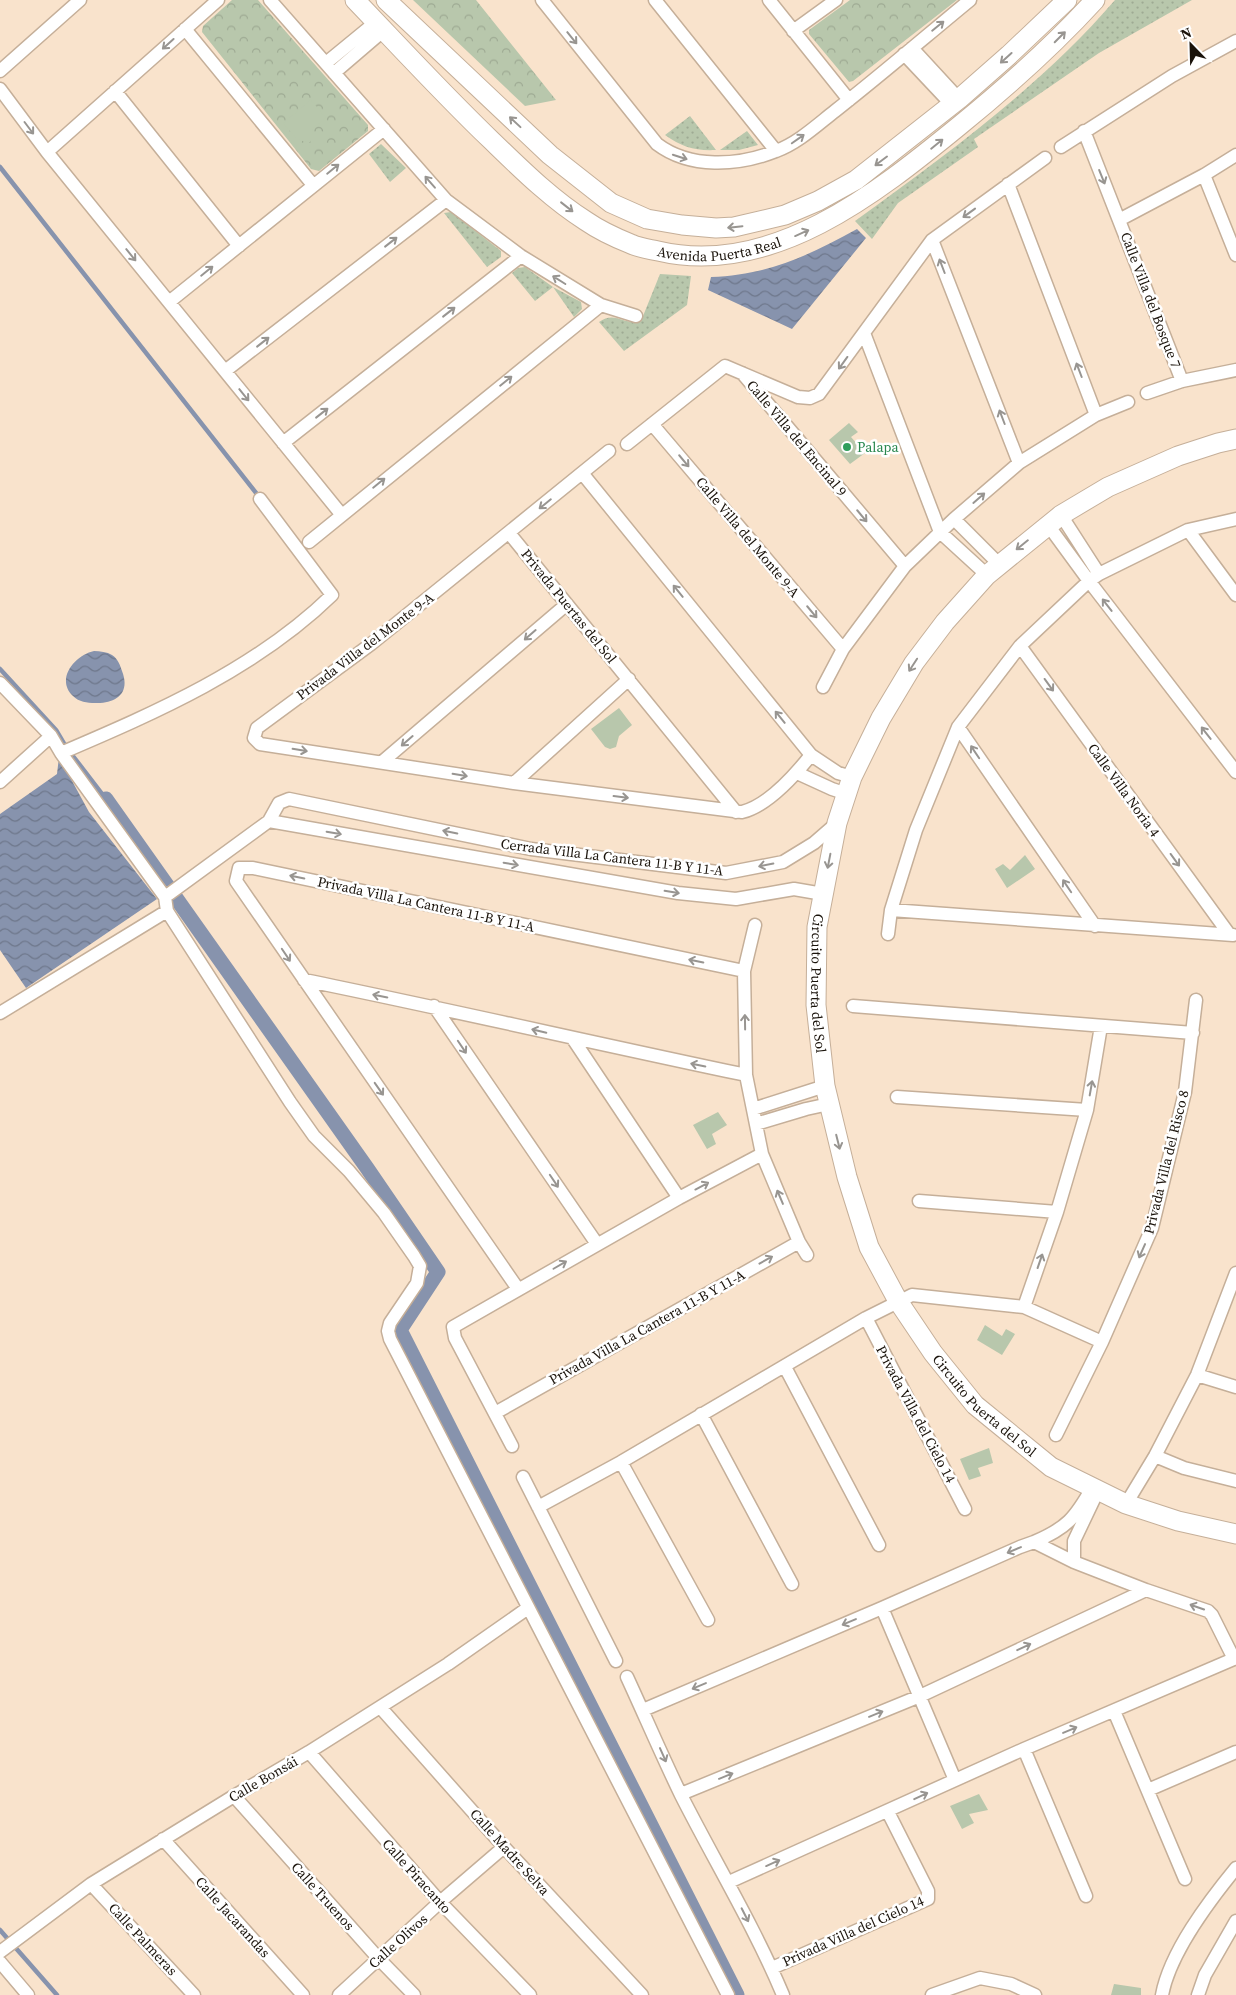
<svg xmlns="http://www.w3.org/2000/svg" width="1236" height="1995" viewBox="0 0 1236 1995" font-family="'Source Serif 4',serif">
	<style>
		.grass { fill: url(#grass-dots) }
		.forest { fill: url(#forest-crowns) }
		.pitch { fill: #b8c7ac }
		.water { fill: url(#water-waves) }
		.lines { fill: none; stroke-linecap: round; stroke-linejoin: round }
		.stream { stroke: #8793ad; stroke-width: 4.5 }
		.canal { stroke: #8793ad; stroke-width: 15 }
		.street-casing { stroke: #c5af99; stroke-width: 15 }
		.secondary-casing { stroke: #c5af99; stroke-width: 21 }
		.street { stroke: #fff; stroke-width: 12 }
		.secondary { stroke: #fff; stroke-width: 19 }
		.oneway { stroke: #989591 }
		.leisure-dot { fill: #2e9e5b; stroke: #fff; stroke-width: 2 }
		.labels { text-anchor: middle; stroke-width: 5; stroke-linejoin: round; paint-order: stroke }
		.street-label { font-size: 14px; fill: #1a130b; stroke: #fff }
		.leisure-label { font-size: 14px; fill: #27864d; stroke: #fff; text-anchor: start }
	</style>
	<defs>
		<pattern id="grass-dots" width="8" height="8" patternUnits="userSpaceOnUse" patternTransform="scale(1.25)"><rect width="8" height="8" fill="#b8c7ac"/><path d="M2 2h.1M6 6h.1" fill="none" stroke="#9eaa93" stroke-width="1.8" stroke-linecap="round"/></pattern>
		<pattern id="forest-crowns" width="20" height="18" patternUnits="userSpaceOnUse" patternTransform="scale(1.25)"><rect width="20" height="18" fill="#b8c7ac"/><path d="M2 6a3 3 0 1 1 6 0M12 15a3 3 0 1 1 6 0" fill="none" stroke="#9eaa93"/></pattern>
		<pattern id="water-waves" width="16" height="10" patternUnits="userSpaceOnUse" patternTransform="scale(1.25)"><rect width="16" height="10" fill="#8793ad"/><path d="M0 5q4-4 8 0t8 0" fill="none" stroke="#6e778b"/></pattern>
	</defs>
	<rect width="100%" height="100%" fill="#f9e3cc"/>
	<path class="grass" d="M1115,0H1192L1099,53L974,139L978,147L898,203L872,239L855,221C947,154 1040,87 1115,0Z
		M690,116L716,150C695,151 682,147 665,135Z
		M747,131L758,145L739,150H720Z
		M381,144L406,168L390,182L369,154Z
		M451,212L501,251V257L487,267L444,213Z
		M525,267L553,287L581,302L582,309L574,317L553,287L535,301L512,273L518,268Z
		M660,274L691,276L687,305L624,351L599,322C615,310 624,326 641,321Z"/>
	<path class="forest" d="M232,0H258L368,125V131L319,171L311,169L202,32L203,26Z
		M413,0H476L556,100L525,106Z
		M850,0H957L853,81L849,82L809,34V30Z"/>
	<path class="pitch" d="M311,100L326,118L312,129L313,136L310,142C297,143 291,132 283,123Z
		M849,423L858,432L851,437L865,453L850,464L829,440Z
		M619,708L632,725L619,736L616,747L610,749L605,747L591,729Z
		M1025,855L1035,869L1007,888L995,869L1003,864L1010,870Z
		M718,1112L727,1125L712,1134L716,1144L707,1149L693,1125Z
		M985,1325L1002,1336L1006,1329L1015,1334L1002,1355L977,1340Z
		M989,1448L993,1463L978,1468L981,1476L969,1480L960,1459Z
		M979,1794L988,1810L969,1814L974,1823L962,1829L950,1806Z
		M1114,1984L1141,1988V1995H1111Z"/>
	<path class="water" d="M857,229L866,238L792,329L708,290L711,277C768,275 808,256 857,229Z
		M94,651C100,651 107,652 112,655C118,659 120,665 122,671C131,694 115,704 95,703C87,703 79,702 73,696C55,679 75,655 94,651Z
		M59,757L89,812L157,899L26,988L0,950V814L57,774Z"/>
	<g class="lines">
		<path class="stream" d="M0,167L260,498
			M0,669L56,730L66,747L106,799
			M0,1930L57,1995"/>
		<path class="canal" d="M106,799L367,1168L438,1272L400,1330L737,1995"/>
		<defs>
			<path id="street" d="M270,0L446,200L521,256L601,305L636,316
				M542,0L657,144C690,169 738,166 776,151C798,143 817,125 835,111C881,75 925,37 970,0
				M655,0L776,151
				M769,0L849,100
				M185,29L313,185
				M793,31L836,0
				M912,48L959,99
				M904,54L952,105
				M326,63L376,22
				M0,71L80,0
				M334,73L383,31
				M0,89L47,152L341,514
				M115,91L239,246
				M1084,131L1182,381
				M1061,147L1172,76L1236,41
				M47,152L218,0
				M1204,175L1236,255
				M1008,184L1096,415
				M1119,220L1204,175L1236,155
				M932,240L1019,463
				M169,302L384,129
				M864,333L940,532L987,575
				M225,371L446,200
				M742,373L905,566
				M1147,393L1182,381L1236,370
				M652,424L843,649
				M283,443L521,256
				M627,444L725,366L798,397L810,398L819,394L932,240L1045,158
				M609,451L371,644L257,728L254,738L260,744L514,783L742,812C767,806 795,775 811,755
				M582,473L811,755L838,773L852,777
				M1061,515L1099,574
				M954,519L999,564
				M1048,525L1089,581L1236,772
				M1188,530L1236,595
				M509,533L736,812
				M309,542L601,305
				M1020,646L1229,934
				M0,683L51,736L61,753L165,897L167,911L290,1102L314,1136L349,1171L384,1213L414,1256L420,1266L417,1283L390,1323L388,1331L390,1339L728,1995
				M823,687L843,649L905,566L954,519L1019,463L1096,415L1128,402
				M958,727L1095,926
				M61,753C157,712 256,669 332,595L260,499
				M382,762L567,604
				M797,773L832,789L847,794
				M0,782L51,736
				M514,783L629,679
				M269,821L678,893L736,899L794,889L823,894
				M165,897L269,821L279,803L289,799L531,849L726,873L783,862L814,843L837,823
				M891,910L1233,935
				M755,925L744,971L746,1075L762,1154L799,1242L807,1255
				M888,934L891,910L916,830L958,727L1020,646L1089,581L1099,574L1188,530L1236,519
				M304,980C451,1010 598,1044 746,1075
				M434,1006L597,1244
				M853,1006L1193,1033
				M0,1013L167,911
				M573,1039L679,1198
				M897,1097L1087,1110
				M753,1109L825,1086
				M756,1124L806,1109L829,1104
				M919,1201L1057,1212
				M518,1289L236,881L239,868H253L744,971
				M1024,1307L1057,1212L1087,1110L1101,1026
				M866,1318L965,1509
				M785,1367L879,1545
				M1197,1375L1236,1387
				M495,1413L799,1242
				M701,1414L792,1584
				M1056,1435L1102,1342L1152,1228L1185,1092L1196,1000
				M512,1446L455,1338L453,1327L679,1198L762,1154
				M1155,1456L1184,1468L1236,1481
				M621,1462L708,1620
				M523,1477L616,1661
				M1126,1504L1155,1456L1197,1375L1236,1273
				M538,1507L621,1462L866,1318L912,1295L1024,1307L1102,1342
				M1034,1542C1067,1528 1075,1518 1092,1488
				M1074,1562V1541L1094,1499
				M882,1608L955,1780
				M627,1677C645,1716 662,1756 681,1795C715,1862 754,1926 783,1995
				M380,1707L504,1847L642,1995
				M643,1710L882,1608L1020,1547L1034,1542L1074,1562L1146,1590L1208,1611L1212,1615L1234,1659
				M1114,1711L1185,1879
				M1024,1749L1086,1896
				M309,1752L440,1902L530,1995
				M1148,1790L1236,1752
				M681,1794L920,1696L1146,1590
				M234,1796L379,1959L414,1995
				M163,1839L303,1995
				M729,1882L1024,1749L1236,1658
				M91,1884L194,1995
				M0,1952L91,1884L234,1796L309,1752L448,1664L528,1608
				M0,1962L28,1995
				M772,1968L928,1899V1891L888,1812
				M339,1995L440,1902L504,1847
				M932,1995L980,1978L1011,1984L1035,1995
				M1162,1995C1170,1952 1209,1901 1236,1868
				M1198,1995L1205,1975L1236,1921"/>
			<g id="secondary">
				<path id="s1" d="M355,0C400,47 444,95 491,140C520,168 551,199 586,221C599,230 616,238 631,244C639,248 649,249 658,251C771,278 877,193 959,126C1007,87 1053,46 1095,0"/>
				<path d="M386,0L550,155L611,203L647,219L682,225L716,228L734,227L785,215L818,201L856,180L959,99L1009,55L1067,0"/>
				<path id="s2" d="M1236,439L1218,443L1178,456L1108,487L1061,515L987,575L945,622L914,663L881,718L852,777L837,823L817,927L816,1005L825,1086L847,1177L869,1247L898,1301L933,1353L975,1405L1051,1467L1126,1504L1178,1521L1236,1534"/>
			</g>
		</defs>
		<use href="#street" class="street-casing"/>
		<use href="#secondary" class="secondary-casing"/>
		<use href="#street" class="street"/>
		<use href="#secondary" class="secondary"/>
	</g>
	<defs><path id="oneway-shaft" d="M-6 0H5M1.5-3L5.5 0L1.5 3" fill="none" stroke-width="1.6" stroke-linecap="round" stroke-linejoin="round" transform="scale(1.25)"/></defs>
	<g class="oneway">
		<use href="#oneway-shaft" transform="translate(938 26) rotate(-39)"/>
		<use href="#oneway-shaft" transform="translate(1060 37) rotate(-45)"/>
		<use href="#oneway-shaft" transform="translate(572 38) rotate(51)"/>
		<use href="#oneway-shaft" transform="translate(168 44) rotate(138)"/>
		<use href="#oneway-shaft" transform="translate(1006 58) rotate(138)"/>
		<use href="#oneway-shaft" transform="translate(515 122) rotate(-137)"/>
		<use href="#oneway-shaft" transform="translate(29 128) rotate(53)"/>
		<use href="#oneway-shaft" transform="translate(798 139) rotate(-35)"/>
		<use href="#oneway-shaft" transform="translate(937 144) rotate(-39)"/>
		<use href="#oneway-shaft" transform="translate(680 157) rotate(18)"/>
		<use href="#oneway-shaft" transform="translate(881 161) rotate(143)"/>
		<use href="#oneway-shaft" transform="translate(333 169) rotate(-39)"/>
		<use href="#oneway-shaft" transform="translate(1102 177) rotate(68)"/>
		<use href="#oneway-shaft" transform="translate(430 182) rotate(-131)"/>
		<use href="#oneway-shaft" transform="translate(567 207) rotate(38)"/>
		<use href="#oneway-shaft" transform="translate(969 213) rotate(144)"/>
		<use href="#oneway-shaft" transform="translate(735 227) rotate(174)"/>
		<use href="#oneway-shaft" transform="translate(802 233) rotate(-24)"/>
		<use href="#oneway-shaft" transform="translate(391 242) rotate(-38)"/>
		<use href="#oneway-shaft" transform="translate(131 255) rotate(51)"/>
		<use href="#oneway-shaft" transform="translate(942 266) rotate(-111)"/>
		<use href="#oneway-shaft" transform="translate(207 271) rotate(-39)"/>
		<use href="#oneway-shaft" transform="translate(559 280) rotate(-148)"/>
		<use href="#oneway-shaft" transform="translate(449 312) rotate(-38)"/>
		<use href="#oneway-shaft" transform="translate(263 342) rotate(-38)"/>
		<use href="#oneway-shaft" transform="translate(843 363) rotate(126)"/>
		<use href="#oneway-shaft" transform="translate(1079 370) rotate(-111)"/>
		<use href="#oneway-shaft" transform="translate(506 381) rotate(-39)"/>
		<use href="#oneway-shaft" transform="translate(244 395) rotate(51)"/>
		<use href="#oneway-shaft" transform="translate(322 413) rotate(-38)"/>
		<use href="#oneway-shaft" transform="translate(1002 417) rotate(-111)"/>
		<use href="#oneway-shaft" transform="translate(684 461) rotate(50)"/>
		<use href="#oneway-shaft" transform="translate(379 483) rotate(-39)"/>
		<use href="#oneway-shaft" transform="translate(979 498) rotate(-41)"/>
		<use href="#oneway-shaft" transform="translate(545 504) rotate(141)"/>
		<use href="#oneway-shaft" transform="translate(862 516) rotate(50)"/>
		<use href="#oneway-shaft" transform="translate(1022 545) rotate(141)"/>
		<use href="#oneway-shaft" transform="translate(678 591) rotate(-129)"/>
		<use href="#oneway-shaft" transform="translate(1107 605) rotate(-128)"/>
		<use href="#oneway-shaft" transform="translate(812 612) rotate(50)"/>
		<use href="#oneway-shaft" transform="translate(530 635) rotate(139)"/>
		<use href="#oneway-shaft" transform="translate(913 665) rotate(123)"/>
		<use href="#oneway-shaft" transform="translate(1049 685) rotate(54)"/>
		<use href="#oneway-shaft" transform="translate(780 717) rotate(-129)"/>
		<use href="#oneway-shaft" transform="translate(1206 733) rotate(-128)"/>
		<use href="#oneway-shaft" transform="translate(407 741) rotate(139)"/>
		<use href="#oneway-shaft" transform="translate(300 750) rotate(9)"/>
		<use href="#oneway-shaft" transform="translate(975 752) rotate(-124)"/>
		<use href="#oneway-shaft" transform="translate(460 775) rotate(9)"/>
		<use href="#oneway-shaft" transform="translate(621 797) rotate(7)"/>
		<use href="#oneway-shaft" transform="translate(450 832) rotate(-168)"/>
		<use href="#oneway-shaft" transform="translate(334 833) rotate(10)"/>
		<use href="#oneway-shaft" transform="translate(1175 860) rotate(54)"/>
		<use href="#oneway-shaft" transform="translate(829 861) rotate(101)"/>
		<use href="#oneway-shaft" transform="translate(511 864) rotate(10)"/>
		<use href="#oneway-shaft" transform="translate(766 865) rotate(169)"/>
		<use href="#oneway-shaft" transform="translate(297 877) rotate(-168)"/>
		<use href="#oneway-shaft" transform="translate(1067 886) rotate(-124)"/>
		<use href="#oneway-shaft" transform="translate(672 892) rotate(9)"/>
		<use href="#oneway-shaft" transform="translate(286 955) rotate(56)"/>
		<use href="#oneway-shaft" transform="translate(696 961) rotate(-168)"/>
		<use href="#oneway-shaft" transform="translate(380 996) rotate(-169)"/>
		<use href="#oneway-shaft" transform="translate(745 1022) rotate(-91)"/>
		<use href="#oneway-shaft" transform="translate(539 1031) rotate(-167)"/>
		<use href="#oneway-shaft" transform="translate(462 1047) rotate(56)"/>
		<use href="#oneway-shaft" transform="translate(698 1065) rotate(-168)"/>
		<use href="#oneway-shaft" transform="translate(1091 1088) rotate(-80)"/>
		<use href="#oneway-shaft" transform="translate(379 1089) rotate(55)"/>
		<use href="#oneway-shaft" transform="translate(838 1142) rotate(76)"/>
		<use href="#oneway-shaft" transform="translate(554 1181) rotate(56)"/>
		<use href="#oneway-shaft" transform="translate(702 1186) rotate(-28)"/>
		<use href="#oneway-shaft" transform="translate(780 1197) rotate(-113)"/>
		<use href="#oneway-shaft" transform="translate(1142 1251) rotate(114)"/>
		<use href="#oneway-shaft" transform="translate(766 1260) rotate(-29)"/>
		<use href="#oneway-shaft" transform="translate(1040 1261) rotate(-71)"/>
		<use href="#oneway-shaft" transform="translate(560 1265) rotate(-30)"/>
		<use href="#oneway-shaft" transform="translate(1014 1550) rotate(157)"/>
		<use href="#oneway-shaft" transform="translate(1197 1607) rotate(-161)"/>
		<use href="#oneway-shaft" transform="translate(849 1622) rotate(157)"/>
		<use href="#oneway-shaft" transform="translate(1024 1647) rotate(-25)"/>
		<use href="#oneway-shaft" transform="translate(699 1686) rotate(157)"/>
		<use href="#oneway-shaft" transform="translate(876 1714) rotate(-22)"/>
		<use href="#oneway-shaft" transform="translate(1070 1730) rotate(-23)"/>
		<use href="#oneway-shaft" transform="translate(663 1755) rotate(66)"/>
		<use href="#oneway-shaft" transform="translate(726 1776) rotate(-22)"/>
		<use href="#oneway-shaft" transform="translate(921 1796) rotate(-25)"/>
		<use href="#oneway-shaft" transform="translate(773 1863) rotate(-24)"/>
		<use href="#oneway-shaft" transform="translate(745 1915) rotate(63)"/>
	</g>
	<circle class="leisure-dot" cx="847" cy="447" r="5"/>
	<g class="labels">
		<g class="street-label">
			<text dy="5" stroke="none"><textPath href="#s1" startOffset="461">Avenida Puerta Real</textPath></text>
			<text transform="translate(1151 300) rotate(69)" y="5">Calle Villa del Bosque 7</text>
			<text transform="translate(797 438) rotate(50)" y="5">Calle Villa del Encinal 9</text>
			<text transform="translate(748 537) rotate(50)" y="5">Calle Villa del Monte 9-A</text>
			<text transform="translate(569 606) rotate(51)" y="5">Privada Puertas del Sol</text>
			<text transform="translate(365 646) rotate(-37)" y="5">Privada Villa del Monte 9-A</text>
			<text transform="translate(1124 790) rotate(54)" y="5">Calle Villa Noria 4</text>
			<text transform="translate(612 857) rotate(7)" y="5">Cerrada Villa La Cantera 11-B Y 11-A</text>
			<text transform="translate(426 904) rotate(12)" y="5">Privada Villa La Cantera 11-B Y 11-A</text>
			<text dy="5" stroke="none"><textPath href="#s2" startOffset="742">Circuito Puerta del Sol</textPath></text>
			<text transform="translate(1166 1162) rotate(-76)" y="5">Privada Villa del Risco 8</text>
			<text transform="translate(647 1327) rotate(-29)" y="5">Privada Villa La Cantera 11-B Y 11-A</text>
			<text dy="5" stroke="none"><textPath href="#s2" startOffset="1210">Circuito Puerta del Sol</textPath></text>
			<text transform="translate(916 1414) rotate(62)" y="5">Privada Villa del Cielo 14</text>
			<text transform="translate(263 1779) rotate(-30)" y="5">Calle Bonsái</text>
			<text transform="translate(510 1852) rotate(48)" y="5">Calle Madre Selva</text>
			<text transform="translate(417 1876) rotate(48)" y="5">Calle Piracanto</text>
			<text transform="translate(323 1896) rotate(48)" y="5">Calle Truenos</text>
			<text transform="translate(233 1917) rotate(48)" y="5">Calle Jacarandas</text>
			<text transform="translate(853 1931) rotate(-24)" y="5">Privada Villa del Cielo 14</text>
			<text transform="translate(143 1939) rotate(47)" y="5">Calle Palmeras</text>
			<text transform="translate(398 1941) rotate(-42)" y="5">Calle Olivos</text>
		</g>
		<g class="leisure-label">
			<text x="857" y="452">Palapa</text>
		</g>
	</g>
	<g transform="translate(1191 45) rotate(337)" stroke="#ffffff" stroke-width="4" paint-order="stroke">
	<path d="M0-4L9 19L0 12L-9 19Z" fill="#1a130b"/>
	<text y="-8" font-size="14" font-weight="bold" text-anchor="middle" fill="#1a130b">N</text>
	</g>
</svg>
